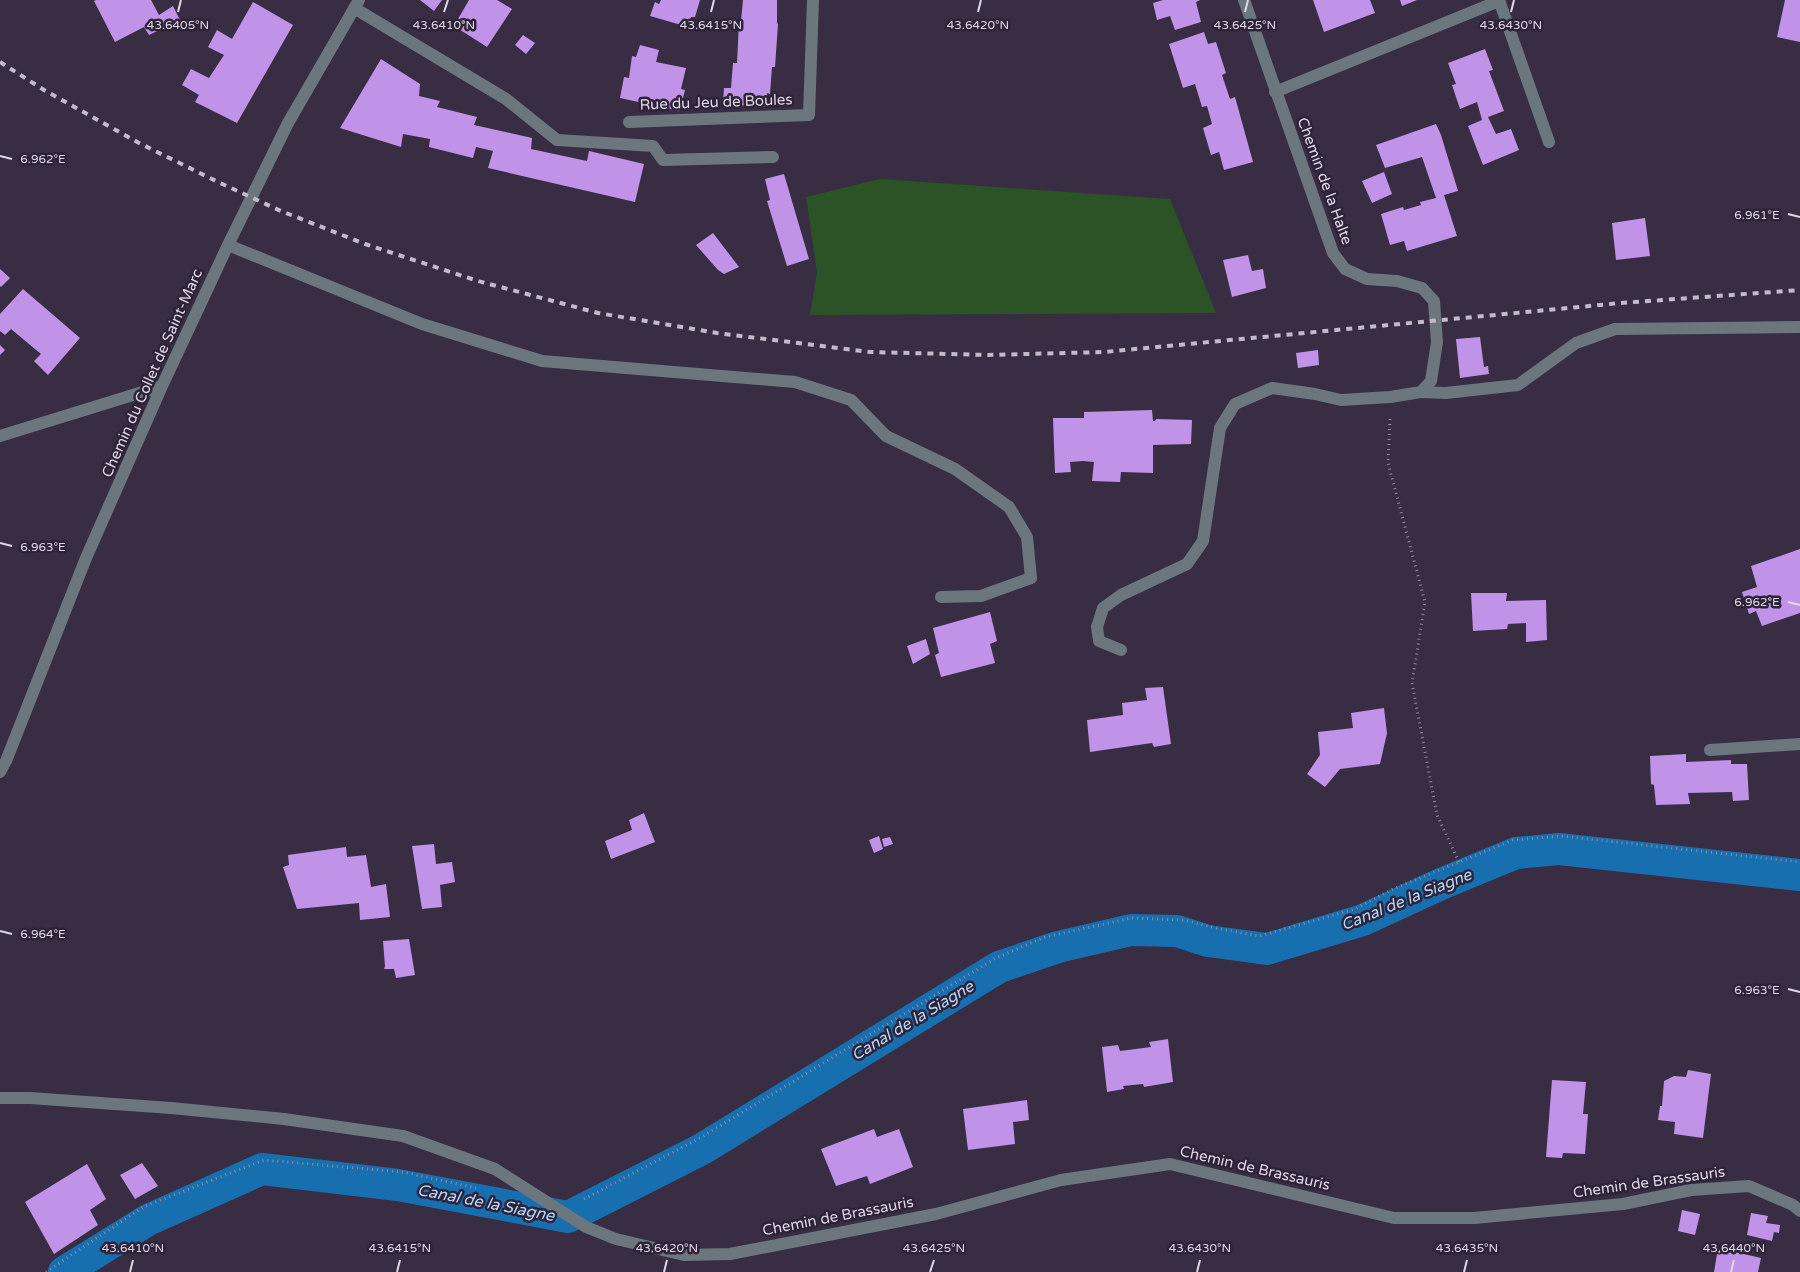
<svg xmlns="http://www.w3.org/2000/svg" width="1800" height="1272" viewBox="0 0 1800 1272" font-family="'Varela Round',sans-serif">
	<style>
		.green { fill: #2c5326 }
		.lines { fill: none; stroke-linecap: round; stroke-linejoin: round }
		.canal { stroke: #176fb0; stroke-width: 32 }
		.building { fill: #c093e8 }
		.path { stroke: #938b9c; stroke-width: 3; stroke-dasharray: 1 4; stroke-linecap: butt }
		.minor { stroke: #6c767f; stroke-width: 12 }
		.rail { stroke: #c3bbca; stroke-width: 4; stroke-dasharray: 6 6; stroke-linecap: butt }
		.ticks { fill: none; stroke: #dfd8e6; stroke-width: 2 }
		.labels { text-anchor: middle; stroke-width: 5; stroke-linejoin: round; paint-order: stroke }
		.street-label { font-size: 15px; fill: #dfd8e6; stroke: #2e2338 }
		.water-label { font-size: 16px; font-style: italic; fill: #b3d9fc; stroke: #2e2338 }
		.ticks-label { font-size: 12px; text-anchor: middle; fill: #dfd8e6; stroke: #2e2338; stroke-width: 5; stroke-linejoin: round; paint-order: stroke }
	</style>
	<rect width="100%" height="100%" fill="#382d42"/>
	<path class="green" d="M880,179L1170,199L1216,313L810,315L817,272L806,197Z"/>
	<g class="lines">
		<path class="canal" d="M64,1272L148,1220L262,1169L398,1185L568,1217L702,1149L999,967L1058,947L1131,930L1177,931L1208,941L1267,949L1363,920L1441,884L1516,853L1559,849L1800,875"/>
	</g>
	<path class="building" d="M96,0H151L159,15L173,6L180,20L149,35L144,27L115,42L94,1Z
		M420,0H442L434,11Z
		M469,0H497L512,9L487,47L454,26Z
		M661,0H700L695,17H691L688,27L650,16L655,2L659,4Z
		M743,0H777V23L778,24L775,67H772L770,94L767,93L768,107L723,104L724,88H731L733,63H737L739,22L741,21Z
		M1163,0H1200L1196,2L1201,22L1175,30L1170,16L1157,20L1153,3Z
		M1313,0H1370L1375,13L1324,32Z
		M1400,0H1417L1402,6Z
		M1785,0H1800V42L1777,37Z
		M253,2L293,25L237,123L195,102L199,95L182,85L191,69L209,78L224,55L208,47L217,30L232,39Z
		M1204,32L1208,44L1216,42L1226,73L1222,75L1230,99L1235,97L1253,162L1224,170L1219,152L1211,155L1203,128L1212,124L1207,106L1202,107L1195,84L1183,88L1169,44Z
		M523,35L535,43L526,54L515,45Z
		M640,45L659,50L656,62L686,68L681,89L685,90L680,111L620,98L624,77L629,78L632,56L636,57Z
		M1485,49L1493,70L1489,71L1504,111L1488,117L1496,134L1511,129L1519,150L1483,165L1468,126L1482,120L1477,102L1460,109L1452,85L1456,84L1448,63Z
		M381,59L420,84L419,96L440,101L437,107L477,117L474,125L532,138L531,149L587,161L589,151L644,164L635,202L488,168L493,151L476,147L473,158L429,147L430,139L403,134L401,147L340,128Z
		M1436,124L1441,135L1458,191L1444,195L1457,236L1407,251L1404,241L1390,245L1381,214L1403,207L1404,210L1421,205L1420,202L1436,198L1422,157L1385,168L1376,145Z
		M1384,172L1392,194L1372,203L1362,181Z
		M784,174L809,259L787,266L767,201L770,200L765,179Z
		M1645,218L1650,256L1616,260L1612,223Z
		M713,233L739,267L724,274L718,270L696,245Z
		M1248,255L1252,271L1263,269L1266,288L1232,297L1223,260Z
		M0,269L10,278L1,287L0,286Z
		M23,289L80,338L48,375L34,361L41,354L11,329L5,335L0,331V314Z
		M1480,337L1484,367L1488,366L1489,374L1460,378L1456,339Z
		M0,345L5,350L0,355Z
		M1318,350L1319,365L1298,368L1296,353Z
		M1152,410L1153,421H1155L1156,419L1192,420L1191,444L1153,445V473L1121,472L1120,482L1092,481L1094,462L1083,461L1070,462L1071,472L1055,473L1053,418H1084V412Z
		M1800,549V613L1762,626L1756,611L1749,614L1742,592L1757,587L1751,566Z
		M1471,593H1507L1506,601L1546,600L1547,640L1526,642V623L1508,624L1507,629L1473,631Z
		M990,612L997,641L990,644L995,663L941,677L935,655L939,653L933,628Z
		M926,639L930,654L913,664L907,646Z
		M1163,687L1171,744L1154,747L1152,743L1090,752L1087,720L1123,715L1122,703L1147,700L1145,688Z
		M1384,708L1387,733L1380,764L1340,769L1325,787L1307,774L1320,755L1318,732L1353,728L1351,713Z
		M1686,754V762L1731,760V764H1747L1749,800L1733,801L1732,792L1688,793L1690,804L1656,805L1654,785L1651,784L1650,756Z
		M644,813L655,842L611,859L605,841L632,830L629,820Z
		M879,836L883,849L874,853L869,840Z
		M890,837L893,844L884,847L882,839Z
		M434,844L436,864L452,862L455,882L440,885L442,907L422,909L412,846Z
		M346,847L347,857L366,855L371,887L386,884L390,917L360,920L359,903L297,909L283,867L289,865L288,855Z
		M409,939L415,975L396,978L394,969H384L385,966L383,941Z
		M1168,1039L1173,1082L1144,1087L1143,1084L1123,1086L1124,1089L1107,1092L1102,1047L1118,1045L1120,1051L1151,1047L1149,1042Z
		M1688,1070L1711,1074L1703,1138L1674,1134L1675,1122L1658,1120L1660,1106H1662L1664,1081L1674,1076L1686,1077Z
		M1552,1080L1586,1082L1583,1114H1588L1585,1154L1563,1153L1562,1158L1546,1157Z
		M1027,1100L1029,1120L1013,1122L1015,1144L968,1150L963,1109Z
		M874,1129L877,1137L899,1129L913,1167L870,1184L867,1176L836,1186L821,1149Z
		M142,1163L158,1186L135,1199L120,1175Z
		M87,1164L106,1199L90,1210L98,1225L54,1254L25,1202Z
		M1682,1210L1700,1214L1695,1235L1678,1231Z
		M1751,1213L1768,1216L1766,1223L1780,1225L1779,1233L1774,1232L1772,1241L1747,1235Z
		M1718,1248L1761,1258L1758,1272H1714Z"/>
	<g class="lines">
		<path class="path" d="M1390,419L1388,463L1425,602L1412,683L1437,815L1459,862
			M584,1199L700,1138L996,958L1045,937L1132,918L1184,920L1220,929L1260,936L1355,909L1393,889L1513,840L1561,836L1800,862
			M46,1272L143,1207L264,1160L403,1172L476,1188"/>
		<path class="minor" d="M1499,0L1549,142
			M354,8L506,99L557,140L653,146L663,160L773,157
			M1275,92L1499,1
			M629,122L809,115L813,0
			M228,245L422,324L542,361L795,382L851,400L886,436L955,469L1009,507L1027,537L1031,578L981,596L941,597
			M1421,392L1446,393L1518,385L1576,343L1615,329L1800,327
			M0,436L162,386
			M1121,650L1099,641L1097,627L1103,608L1121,595L1187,564L1203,541L1220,428L1235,404L1272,388L1315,394L1341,400L1390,397L1421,392L1431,381L1437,342L1434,301L1422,288L1397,281L1367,279L1345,269L1333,253L1244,0
			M1710,750L1800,744
			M0,772L6,761L86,558L162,386L228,245L288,123L359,0
			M0,1098H30L171,1108L284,1119L403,1136L495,1169L586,1227L616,1239L684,1255L730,1254L936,1214L1061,1180L1170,1164L1394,1218H1474L1623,1204L1691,1190L1749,1186L1793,1205L1800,1211"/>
		<path class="rail" d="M0,62L44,90L139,143L218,182L281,211L365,244L478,281L598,313L717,333L870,352L988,355L1104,352L1621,303L1800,290"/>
	</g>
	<path class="ticks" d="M178,12L181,0M444,12L448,0M711,12L714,0M978,12L981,0M1245,12L1248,0M1511,12L1514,0M0,156L12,159M1788,214L1800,217M0,543L12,546M1788,602L1800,605M0,931L12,934M1788,989L1800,992M130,1272L133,1260M397,1272L400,1260M664,1272L667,1260M930,1272L934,1260M1197,1272L1200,1260M1464,1272L1467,1260M1731,1272L1734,1260"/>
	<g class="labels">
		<g class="street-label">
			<text transform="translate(716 102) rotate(-2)" y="5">Rue du Jeu de Boules</text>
			<text transform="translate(1325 181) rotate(70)" y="5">Chemin de la Halte</text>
			<text transform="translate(152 373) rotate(-66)" y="5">Chemin du Collet de Saint-Marc</text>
			<text transform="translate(1255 1168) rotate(13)" y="5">Chemin de Brassauris</text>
			<text transform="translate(1649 1182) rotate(-8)" y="5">Chemin de Brassauris</text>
			<text transform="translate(838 1216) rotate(-11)" y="5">Chemin de Brassauris</text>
		</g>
		<g class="water-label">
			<text transform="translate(1406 899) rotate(-22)" y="6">Canal de la Siagne</text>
			<text transform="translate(912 1020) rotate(-31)" y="6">Canal de la Siagne</text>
			<text transform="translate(486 1202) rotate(11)" y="6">Canal de la Siagne</text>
		</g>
	</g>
	<g class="ticks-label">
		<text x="178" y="29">43.6405°N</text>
		<text x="444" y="29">43.6410°N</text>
		<text x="711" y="29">43.6415°N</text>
		<text x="978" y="29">43.6420°N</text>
		<text x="1245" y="29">43.6425°N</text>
		<text x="1511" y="29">43.6430°N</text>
		<text x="43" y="163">6.962°E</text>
		<text x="1757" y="219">6.961°E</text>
		<text x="43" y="551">6.963°E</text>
		<text x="1757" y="606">6.962°E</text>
		<text x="43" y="938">6.964°E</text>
		<text x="1757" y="994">6.963°E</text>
		<text x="133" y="1252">43.6410°N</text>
		<text x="400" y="1252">43.6415°N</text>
		<text x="667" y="1252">43.6420°N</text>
		<text x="934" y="1252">43.6425°N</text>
		<text x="1200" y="1252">43.6430°N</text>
		<text x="1467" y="1252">43.6435°N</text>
		<text x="1734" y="1252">43.6440°N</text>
	</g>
</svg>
